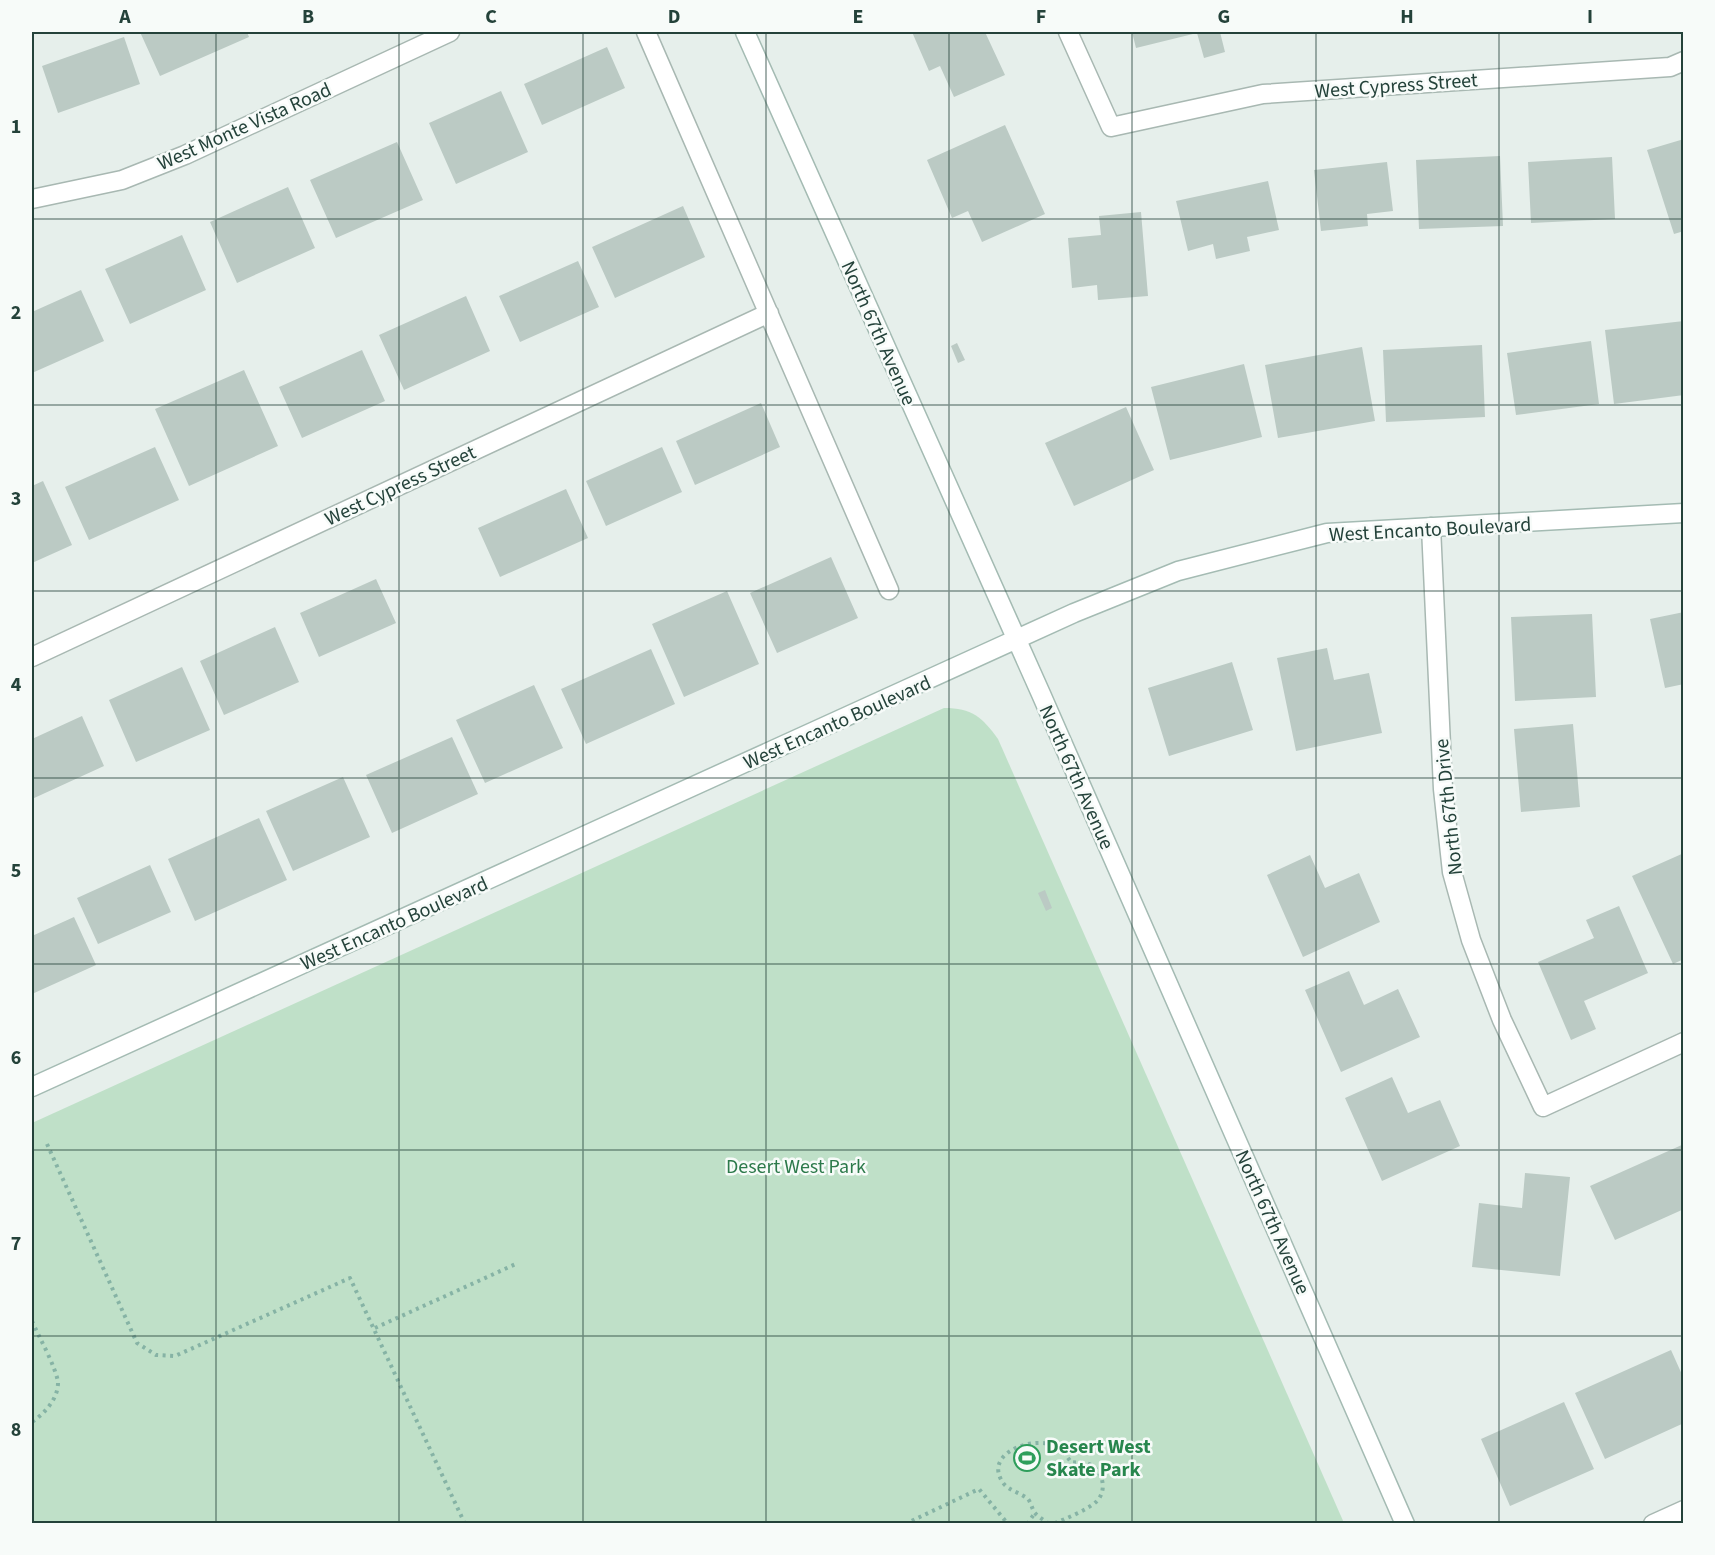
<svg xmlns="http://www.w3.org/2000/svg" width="1715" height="1555" viewBox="0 0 1715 1555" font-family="'Source Sans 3',sans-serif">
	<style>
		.green { fill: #bfe0c8 }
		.building { fill: #bbcac4 }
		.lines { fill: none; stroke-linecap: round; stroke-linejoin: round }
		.street-casing { stroke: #a8b8b2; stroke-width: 21 }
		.secondary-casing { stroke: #a4bbb3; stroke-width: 21 }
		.path { stroke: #86b3a5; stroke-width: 4; stroke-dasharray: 3 4.5; stroke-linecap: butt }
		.street { stroke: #fff; stroke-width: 18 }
		.secondary { stroke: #fff; stroke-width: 18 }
		.grid { fill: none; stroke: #24423a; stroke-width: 1.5; stroke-opacity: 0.55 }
		.labels { text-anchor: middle; stroke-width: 5; stroke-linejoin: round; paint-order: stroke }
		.street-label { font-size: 20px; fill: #24423a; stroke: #f7fbf9 }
		.park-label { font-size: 20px; fill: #2d7a4b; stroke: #f7fbf9 }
		.leisure-label { font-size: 20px; font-weight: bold; fill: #27864d; stroke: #f7fbf9; text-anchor: start }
		.neatline { fill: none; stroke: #24423a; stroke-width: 2 }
		.grid-label { font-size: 20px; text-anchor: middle; font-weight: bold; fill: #24423a }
	</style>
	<rect width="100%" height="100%" fill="#e6efeb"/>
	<path class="green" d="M944,708C972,708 982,717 998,739L1344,1523H32V1123Z"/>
	<path class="building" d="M140,32H247L249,37L160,76Z
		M912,32H985L1005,75L954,97L940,66L929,71Z
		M1132,32H1220L1225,52L1204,58L1197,33L1136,48Z
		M124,37L140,84L58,113L42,66Z
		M607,47L625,88L542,125L524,84Z
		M501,91L528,152L456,184L429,123Z
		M1005,125L1045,214L982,242L968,211L952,218L927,160Z
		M1684,139V231L1674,234L1647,150Z
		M397,142L423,200L336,238L310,180Z
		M1500,156L1503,226L1419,229L1416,160Z
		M1612,157L1615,219L1531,223L1528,162Z
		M1387,162L1393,211L1367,214L1368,226L1321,231L1314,170Z
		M1268,181L1279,230L1247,237L1250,251L1216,259L1213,244L1188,251L1176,201Z
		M288,187L315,248L237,283L210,222Z
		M683,206L705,257L615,298L592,247Z
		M1141,212L1148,296L1098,300L1097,285L1072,288L1068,238L1101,235L1099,216Z
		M182,235L206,290L130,324L105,269Z
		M578,261L599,307L520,342L499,296Z
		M81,290L104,341L32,373V312Z
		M466,296L490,351L404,390L379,335Z
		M1684,321V395L1614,404L1605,330Z
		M1591,341L1599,404L1516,415L1507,353Z
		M957,343L965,360L958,363L951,346Z
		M1482,345L1485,417L1386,422L1383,350Z
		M1362,347L1375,421L1278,438L1265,365Z
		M362,350L385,401L302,438L279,387Z
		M1244,364L1262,437L1170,460L1151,387Z
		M244,370L278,446L189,486L155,409Z
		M761,403L780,447L695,485L676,441Z
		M1126,407L1154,470L1074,506L1045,443Z
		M155,447L179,500L89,540L65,487Z
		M662,447L682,492L606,526L586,481Z
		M43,481L72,545L32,563V486Z
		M566,489L588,538L500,577L478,528Z
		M831,557L858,618L777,653L750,593Z
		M376,579L396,623L319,657L300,613Z
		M727,591L759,664L684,697L652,624Z
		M1684,612V684L1665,688L1650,619Z
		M1592,614L1596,697L1515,701L1511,617Z
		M275,627L299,682L224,715L200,661Z
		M1327,648L1334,680L1369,673L1382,733L1296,751L1277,658Z
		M651,649L675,704L586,744L561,689Z
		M1232,662L1253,730L1169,756L1148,688Z
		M182,667L210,730L136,762L109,700Z
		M534,685L563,748L485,783L456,720Z
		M82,716L104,766L32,799V739Z
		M1573,724L1580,807L1521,812L1514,729Z
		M452,737L478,794L392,833L366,775Z
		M343,777L370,837L293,871L266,811Z
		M259,818L287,880L195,921L168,859Z
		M1684,853V959L1673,964L1632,876Z
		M1310,855L1325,888L1359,873L1380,922L1303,957L1267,875Z
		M150,865L171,912L98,944L77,898Z
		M1045,890L1052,908L1046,911L1038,893Z
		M1619,906L1648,973L1584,1001L1596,1029L1571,1040L1538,962L1594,938L1586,920Z
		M74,917L96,965L32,994V936Z
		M1349,971L1364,1005L1398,989L1420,1037L1341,1072L1305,990Z
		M1392,1077L1408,1113L1440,1100L1460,1146L1382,1181L1345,1098Z
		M1684,1144V1209L1615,1240L1590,1186Z
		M1525,1173L1570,1177L1560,1276L1472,1267L1479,1203L1522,1208Z
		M1671,1350L1684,1379V1423L1605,1459L1575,1393Z
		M1564,1402L1594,1469L1510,1506L1481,1439Z"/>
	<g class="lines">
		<defs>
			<path id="street" d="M646,32L889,590
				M1068,32L1111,127L1263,94L1670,67L1684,61
				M32,199L122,180L185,155L450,32
				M1431,527L1443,789L1452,872L1471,940L1502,1020L1543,1107L1684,1042
				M32,657L769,313
				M1653,1524L1684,1510"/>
			<path id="secondary" d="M745,32L1041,694L1405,1524
				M32,1087L1074,613L1178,571L1327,533L1684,513"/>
		</defs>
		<use href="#street" class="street-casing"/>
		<use href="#secondary" class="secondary-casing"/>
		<path class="path" d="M47,1144L137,1343L156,1355L175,1356L350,1278L465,1524
			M32,1321C38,1335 57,1369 58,1383C58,1399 44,1414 32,1422
			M375,1328L518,1263
			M905,1524L979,1489L1008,1524
			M1027,1524L1035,1513
			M1049,1524C1044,1520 1038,1517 1034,1512C1032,1508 1031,1503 1028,1499C1021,1493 1010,1491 1004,1484C980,1453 1037,1433 1059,1448C1064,1452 1068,1458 1071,1462C1076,1463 1082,1462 1086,1463C1102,1467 1109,1490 1096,1502C1087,1510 1065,1519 1053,1524"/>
		<use href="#street" class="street"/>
		<use href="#secondary" class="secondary"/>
	</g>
	<path class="grid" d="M216,32V1524M399,32V1524M583,32V1524M766,32V1524M949,32V1524M1132,32V1524M1316,32V1524M1499,32V1524M32,219H1684M32,405H1684M32,591H1684M32,778H1684M32,964H1684M32,1150H1684M32,1336H1684"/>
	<defs>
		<symbol id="stadium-ring" viewBox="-11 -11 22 22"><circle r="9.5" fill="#f7fbf9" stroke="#2e9e5b" stroke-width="1.5"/><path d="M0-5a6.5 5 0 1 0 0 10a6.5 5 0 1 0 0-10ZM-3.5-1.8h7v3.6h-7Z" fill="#2e9e5b"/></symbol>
	</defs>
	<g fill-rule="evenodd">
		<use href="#stadium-ring" x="1012" y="1443" width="30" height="30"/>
	</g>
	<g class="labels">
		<g class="street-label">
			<text transform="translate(1396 85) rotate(-4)" y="7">West Cypress Street</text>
			<text transform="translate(244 126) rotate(-24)" y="7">West Monte Vista Road</text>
			<text transform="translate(879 333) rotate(66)" y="7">North 67th Avenue</text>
			<text transform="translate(400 485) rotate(-25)" y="7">West Cypress Street</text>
			<text transform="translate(1430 529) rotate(-3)" y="7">West Encanto Boulevard</text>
			<text transform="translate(837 722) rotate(-24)" y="7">West Encanto Boulevard</text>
			<text transform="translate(1077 777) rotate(66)" y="7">North 67th Avenue</text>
			<text transform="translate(1448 807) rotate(-96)" y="7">North 67th Drive</text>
			<text transform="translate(394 923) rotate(-24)" y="7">West Encanto Boulevard</text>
			<text transform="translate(1273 1222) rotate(66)" y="7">North 67th Avenue</text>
		</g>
		<g class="park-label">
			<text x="796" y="1173">Desert West Park</text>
		</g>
		<g class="leisure-label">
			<text x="1046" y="1453">Desert West<tspan x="1046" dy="23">Skate Park</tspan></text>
		</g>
	</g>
	<rect width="1715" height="1555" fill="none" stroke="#f7fbf9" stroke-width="66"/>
	<rect x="33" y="33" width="1649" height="1489" class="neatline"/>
	<g class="grid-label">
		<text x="125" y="23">A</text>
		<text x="308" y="23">B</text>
		<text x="491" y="23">C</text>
		<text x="674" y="23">D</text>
		<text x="858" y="23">E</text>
		<text x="1041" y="23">F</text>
		<text x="1224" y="23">G</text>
		<text x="1407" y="23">H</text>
		<text x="1590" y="23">I</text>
		<text x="16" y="133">1</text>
		<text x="16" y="319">2</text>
		<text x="16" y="505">3</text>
		<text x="16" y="691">4</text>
		<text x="16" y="877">5</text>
		<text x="16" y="1064">6</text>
		<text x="16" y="1250">7</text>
		<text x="16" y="1436">8</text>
	</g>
</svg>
